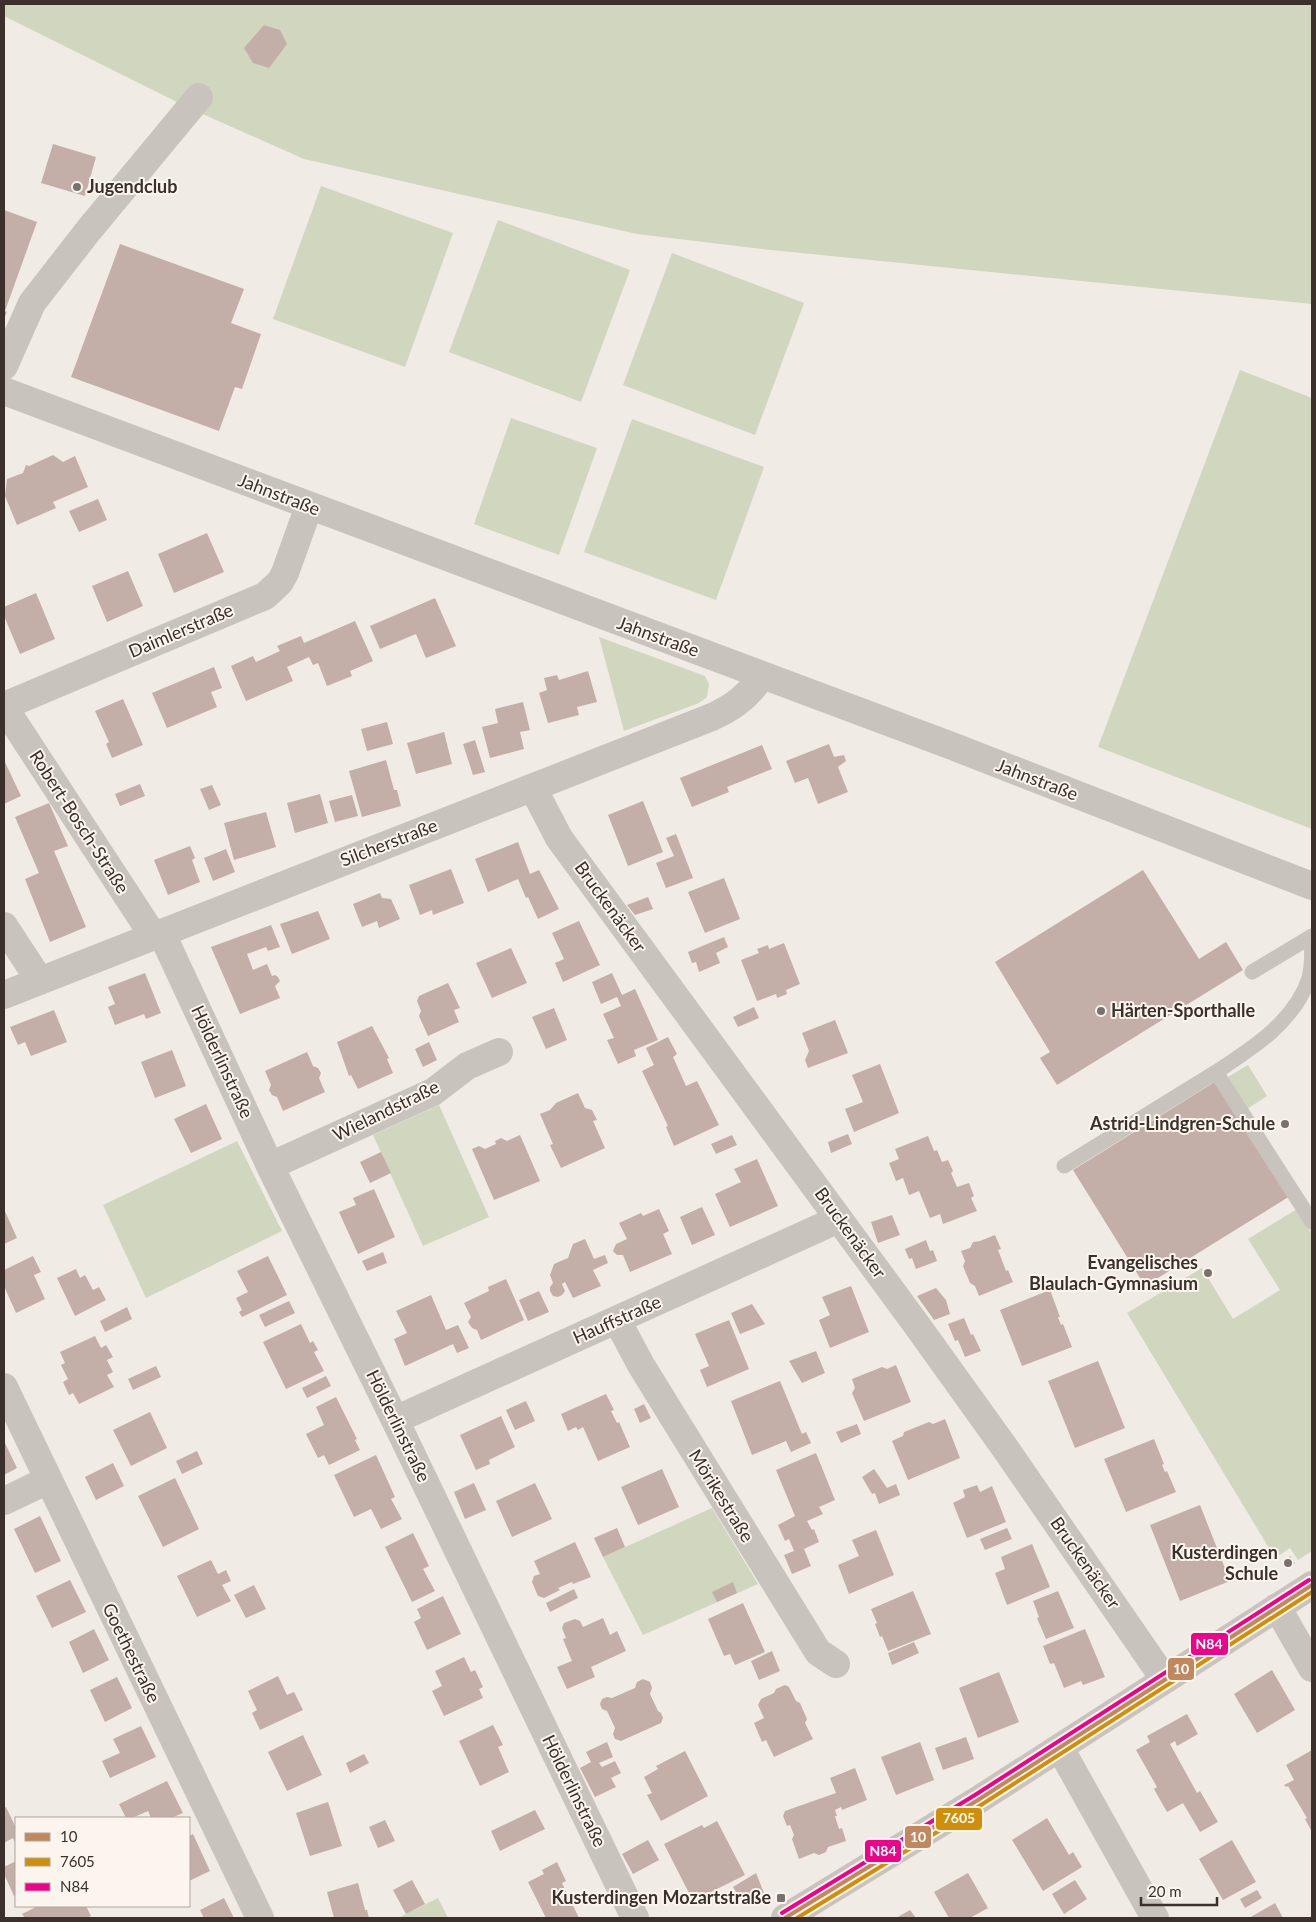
<svg xmlns="http://www.w3.org/2000/svg" width="1316" height="1922" viewBox="0 0 1316 1922" font-family="Lato,sans-serif">
	<style>
		.green { fill: #d1d6bf }
		.building { fill: #c3afa7 }
		.lines { fill: none; stroke-linecap: round; stroke-linejoin: round }
		.service { stroke: #c9c3be; stroke-width: 15 }
		.minor { stroke: #c9c3be; stroke-width: 28 }
		.bus-1-casing { stroke: #fbf5ee; stroke-width: 8 }
		.bus-2-casing { stroke: #fbf5ee; stroke-width: 8 }
		.bus-3-casing { stroke: #fbf5ee; stroke-width: 8 }
		.bus-1 { stroke: #bf885f; stroke-width: 4 }
		.bus-2 { stroke: #d18e09; stroke-width: 4 }
		.bus-3 { stroke: #ed028c; stroke-width: 4 }
		.poi-dot { fill: #7a716c; stroke: #fbf5ee; stroke-width: 2 }
		.labels { text-anchor: middle; stroke-width: 4; stroke-linejoin: round; paint-order: stroke }
		.poi-label { font-size: 18px; font-weight: bold; fill: #3b302b; stroke: #fbf5ee; text-anchor: end }
		.street-label { font-size: 18px; fill: #3b302b; stroke: #fbf5ee }
		.line-badge { stroke: #fbf5ee; stroke-width: 2 }
		.badge-label { font-size: 14px; text-anchor: middle; font-weight: bold; fill: #fff }
	</style>
	<rect width="100%" height="100%" fill="#f0ebe5"/>
	<path class="green" d="M4,4H1312V304L771,250L637,234L304,159L189,108L4,16Z
		M321,186L453,233L405,367L273,319Z
		M498,220L630,270L581,402L449,352Z
		M672,253L804,303L755,435L623,385Z
		M1240,370L1312,398V829L1098,747Z
		M511,418L597,448L559,555L474,524Z
		M632,419L764,467L716,600L584,552Z
		M599,637L705,676L709,684L707,697L699,703L624,731Z
		M1248,1065L1267,1096L1247,1109L1228,1077Z
		M439,1105L489,1217L423,1246L373,1135Z
		M237,1141L282,1231L146,1298L103,1205Z
		M1297,1209L1312,1233V1551L1298,1560L1290,1548L1275,1558L1127,1313L1202,1268L1233,1319L1280,1290L1248,1239Z
		M712,1508L758,1584L643,1635L603,1557Z
		M438,1898L448,1918H398Z"/>
	<path class="building" d="M264,25L280,30L287,44L269,68L253,63L244,48Z
		M53,144L96,157L85,196L41,183Z
		M4,210L37,222L5,311L7,312L4,319Z
		M120,244L244,289L231,323L261,334L242,389L235,387L219,431L71,377Z
		M53,455L63,462L75,456L88,487L53,502L56,508L17,525L5,496L7,479L23,473L26,465L29,466Z
		M98,499L107,520L79,532L69,511Z
		M207,533L224,572L174,593L158,554Z
		M128,571L143,606L107,622L92,586Z
		M36,593L55,639L20,654L4,616V607Z
		M435,598L456,646L426,658L416,634L380,649L370,626Z
		M355,621L373,661L350,671L352,676L327,686L318,663L313,665L309,657L287,667L293,681L246,701L231,666L253,656L256,662L280,651L277,646L301,636L304,643Z
		M214,667L222,688L211,692L217,707L167,728L152,693Z
		M588,671L597,702L577,707L579,715L548,723L539,693L547,690L544,678L557,675L559,680Z
		M123,699L143,745L112,758L106,744L109,742L95,711Z
		M523,702L530,730L520,732L524,749L490,758L482,727L498,723L495,709Z
		M387,722L393,744L367,751L361,729Z
		M444,732L452,764L416,774L407,743Z
		M475,740L485,772L473,775L463,744Z
		M829,744L834,757L844,755L846,761L838,767L848,792L818,804L808,778L795,783L786,761Z
		M762,745L772,769L727,787L729,792L692,807L680,778Z
		M4,760L21,796L4,804Z
		M386,760L394,790H397L401,806L362,817L349,771Z
		M140,784L145,796L120,806L115,794Z
		M212,785L221,805L209,810L200,789Z
		M320,794L328,823L295,833L287,803Z
		M352,795L358,816L335,822L329,801Z
		M643,801L663,852L628,866L608,815Z
		M49,803L68,846L54,851L86,927L50,942L25,879L39,873L15,817Z
		M266,812L276,847L234,860L224,823Z
		M676,834L693,878L666,888L656,863L674,856L666,838Z
		M518,842L530,874L539,870L559,909L538,919L528,897L526,898L518,879L488,892L475,859Z
		M190,846L195,858L192,860L200,882L168,895L154,860Z
		M226,849L235,872L213,881L204,858Z
		M451,869L464,903L433,915L432,910L420,915L409,885Z
		M1143,870L1199,959L1226,942L1243,970L1057,1085L1040,1058L1050,1052L995,962Z
		M724,878L740,919L705,933L688,892Z
		M380,893L382,898L391,899L400,919L379,928L377,921L362,927L353,904Z
		M648,897L653,909L635,915L627,905Z
		M318,911L330,939L292,954L280,924Z
		M579,921L600,965L563,982L555,963L564,959L552,933Z
		M271,925L280,947L268,951L266,947L247,954L253,970L267,964L272,976L275,975L278,977L280,981L275,986L280,998L240,1014L211,947Z
		M724,937L728,947L716,953L720,963L699,972L696,962L692,963L688,952Z
		M784,943L800,984L786,990L787,994L777,998L776,994L757,1001L741,960L759,953L757,949L768,945L769,949Z
		M511,948L527,983L492,998L476,963Z
		M145,973L161,1013L146,1019L144,1014L115,1025L108,1007L115,1004L108,987Z
		M612,973L622,995L635,989L658,1040L634,1050L636,1056L618,1064L607,1040L614,1038L603,1014L621,1006L617,997L601,1004L592,982Z
		M448,983L460,1008L454,1010L459,1022L428,1036L419,1016L421,1011L417,1001L419,996Z
		M754,1007L759,1018L738,1027L733,1017Z
		M554,1008L567,1040L546,1049L532,1017Z
		M54,1010L67,1042L31,1056L25,1042L18,1045L10,1027Z
		M835,1020L848,1053L808,1068L805,1060L809,1051L802,1033Z
		M372,1026L389,1058L387,1059L393,1073L358,1089L351,1075L349,1076L337,1042Z
		M668,1037L677,1054L673,1057L686,1086L697,1081L719,1125L674,1146L666,1127L668,1126L642,1071L654,1065L646,1048Z
		M429,1042L437,1060L423,1067L415,1049Z
		M172,1050L186,1086L155,1098L141,1062Z
		M307,1052L313,1066L318,1068L321,1073L319,1078L325,1092L283,1111L277,1097L272,1095L269,1090L271,1085L265,1071Z
		M880,1064L899,1113L854,1132L845,1109L863,1102L852,1075Z
		M1218,1080L1290,1196L1145,1286L1073,1170Z
		M578,1093L585,1108L592,1110L597,1120L593,1121L605,1148L561,1168L550,1145L553,1144L540,1114L550,1110L556,1103Z
		M206,1104L222,1139L191,1153L174,1119Z
		M848,1134L852,1144L831,1153L828,1142Z
		M520,1135L540,1181L494,1200L472,1149L479,1146L485,1149L496,1144L495,1141L501,1138L507,1141Z
		M732,1135L737,1145L716,1154L711,1144Z
		M928,1136L934,1151L937,1150L942,1162L948,1160L953,1171L951,1173L957,1187L969,1183L974,1196L971,1198L977,1211L943,1224L940,1214L930,1218L919,1191L909,1195L903,1178L896,1181L889,1163L899,1159L895,1149Z
		M381,1152L391,1173L370,1183L360,1162Z
		M757,1159L778,1206L730,1227L715,1194L741,1182L734,1169Z
		M374,1189L395,1237L358,1254L339,1212L356,1205L353,1198Z
		M702,1207L715,1235L692,1245L680,1217Z
		M4,1209L17,1238L4,1244Z
		M659,1209L669,1231L663,1234L672,1254L630,1272L623,1255H617L613,1251L616,1244L627,1239L619,1223L641,1213L643,1216Z
		M892,1215L900,1235L878,1243L871,1222Z
		M995,1235L1001,1249L998,1250L1006,1271L1008,1270L1013,1282L979,1296L975,1286L970,1283L963,1266L965,1261L961,1251L970,1248L973,1242L980,1241Z
		M585,1239L594,1259L605,1255L608,1263L593,1270L601,1286L573,1298L565,1282L562,1284L565,1291L562,1295L558,1297L553,1296L550,1291V1287L553,1283L550,1275L554,1264L568,1258L573,1244Z
		M926,1240L930,1251L933,1250L937,1261L916,1269L912,1258L909,1259L905,1249Z
		M383,1252L387,1263L367,1271L362,1261Z
		M33,1256L41,1272L34,1275L45,1299L16,1313L4,1286V1270Z
		M268,1256L287,1295L242,1317L239,1312L242,1310L236,1298L248,1292L237,1271Z
		M76,1269L80,1278L85,1275L93,1290L99,1287L106,1300L75,1316L57,1278Z
		M506,1279L524,1320L481,1340L477,1330L472,1328L468,1322L471,1317L464,1303L489,1291L488,1287Z
		M851,1286L869,1332L830,1348L819,1320L830,1315L822,1297Z
		M936,1288L946,1300L950,1314L934,1320L917,1296Z
		M1050,1290L1060,1317H1058L1061,1325L1063,1324L1072,1347L1022,1366L1000,1310Z
		M539,1291L549,1312L528,1321L519,1300Z
		M431,1295L446,1330L458,1325L469,1348L457,1353L453,1344L405,1366L394,1339L407,1333L396,1311Z
		M289,1301L295,1313L265,1327L259,1315Z
		M752,1304L765,1324L740,1334L731,1313Z
		M127,1307L132,1319L105,1332L100,1321Z
		M964,1318L971,1335L973,1334L981,1351L965,1357L958,1340L955,1341L948,1324Z
		M729,1320L749,1369L707,1387L700,1370L709,1366L695,1334Z
		M301,1324L310,1343L313,1341L318,1350L314,1352L324,1371L286,1389L263,1342Z
		M95,1336L101,1348L106,1345L113,1357L107,1360L113,1372L107,1375L114,1387L79,1404L73,1393L69,1395L63,1382L68,1379L61,1365L65,1363L60,1352Z
		M816,1351L825,1373L802,1383L789,1361Z
		M1098,1361L1125,1428L1075,1448L1048,1381Z
		M896,1365L911,1402L864,1421L852,1393L855,1388L852,1379L882,1367L887,1369Z
		M156,1366L161,1377L133,1390L128,1379Z
		M326,1376L331,1386L307,1398L302,1388Z
		M780,1381L802,1434L806,1432L811,1443L791,1452L786,1441L752,1455L731,1401Z
		M606,1394L614,1410L611,1411L617,1423L619,1422L630,1447L598,1461L583,1427L578,1430L576,1427L568,1431L561,1414Z
		M336,1397L357,1439L355,1440L360,1450L329,1465L324,1455L318,1458L306,1434L324,1425L316,1407Z
		M526,1401L535,1421L515,1430L506,1410Z
		M644,1404L651,1418L640,1423L634,1409Z
		M150,1412L167,1448L131,1466L113,1430Z
		M501,1416L515,1447L489,1460L490,1464L476,1470L460,1435Z
		M945,1419L960,1458L908,1480L892,1441L903,1436L904,1432L929,1422L933,1424Z
		M857,1424L861,1434L841,1443L836,1432Z
		M1154,1439L1164,1464L1162,1465L1165,1472L1167,1471L1176,1492L1126,1512L1104,1459Z
		M4,1441L17,1468L4,1475Z
		M197,1451L203,1464L182,1474L176,1461Z
		M816,1453L835,1500L819,1507L823,1514L807,1521L812,1530L814,1529L819,1542L804,1549L811,1566L792,1574L784,1555L794,1551L789,1539L785,1541L778,1525L795,1516L776,1470Z
		M376,1455L395,1497L391,1499L402,1519L381,1529L371,1509L354,1517L334,1475Z
		M113,1463L124,1486L96,1500L85,1477Z
		M662,1469L679,1507L638,1525L621,1487Z
		M874,1469L887,1488L896,1484L900,1495L879,1504L875,1493L872,1494L862,1477Z
		M175,1478L199,1529L163,1547L138,1496Z
		M474,1483L486,1510L465,1519L454,1492Z
		M535,1483L552,1519L512,1537L496,1501Z
		M977,1485L980,1492L992,1486L1006,1522L967,1538L953,1503L965,1497L963,1490Z
		M1200,1505L1230,1581L1180,1601L1150,1525Z
		M40,1516L61,1561L35,1573L14,1529Z
		M617,1528L625,1547L603,1557L594,1538Z
		M1007,1528L1012,1539L985,1550L980,1539Z
		M876,1530L894,1575L849,1594L838,1565L859,1556L852,1540Z
		M413,1533L429,1566L423,1569L435,1591L412,1602L385,1547Z
		M575,1542L591,1577L573,1584L572,1582L558,1588L560,1590L544,1598L538,1596L532,1582L534,1576L540,1574L534,1561Z
		M1032,1544L1050,1587L1007,1605L995,1573L1005,1569L1001,1557Z
		M1290,1556L1295,1563L1287,1569L1282,1563Z
		M211,1560L218,1574L226,1570L231,1581L222,1585L231,1601L197,1617L177,1576Z
		M70,1580L86,1612L52,1628L36,1596Z
		M733,1582L737,1593L717,1602L712,1592Z
		M254,1585L266,1609L246,1618L234,1595Z
		M574,1589L578,1598L550,1612L546,1603Z
		M913,1591L931,1634L888,1651L882,1636L880,1637L875,1624L877,1623L871,1609Z
		M1058,1591L1074,1628L1046,1639L1037,1618L1039,1617L1033,1601Z
		M443,1596L461,1634L427,1650L414,1622L421,1618L417,1609Z
		M743,1603L765,1652L735,1665L730,1654L724,1656L708,1619Z
		M603,1618L610,1635L617,1631L626,1651L591,1667L595,1677L567,1689L557,1667L572,1661L563,1639L566,1638L562,1628L564,1623L575,1619L580,1621L583,1627Z
		M94,1629L109,1660L83,1673L69,1642Z
		M1085,1629L1105,1677L1083,1685L1081,1681L1064,1688L1054,1663L1050,1664L1043,1646Z
		M914,1642L919,1653L892,1665L888,1653Z
		M772,1651L780,1671L759,1680L751,1661Z
		M464,1657L471,1672L475,1670L483,1687L479,1689L483,1698L444,1716L432,1691L442,1686L435,1671Z
		M1272,1670L1295,1710L1257,1733L1234,1694Z
		M999,1672L1019,1722L978,1738L959,1688Z
		M278,1676L287,1695L294,1692L303,1710L260,1730L252,1713L257,1710L248,1691Z
		M117,1677L132,1708L105,1722L90,1690Z
		M643,1679L650,1682L652,1688L650,1694L658,1711L661,1713L663,1718L661,1723L621,1741L615,1739L613,1734L615,1728L607,1711L602,1709L600,1704L602,1699L607,1697L612,1698L635,1688L637,1682Z
		M785,1685L789,1687L796,1701L800,1703L807,1719L805,1723L813,1739L774,1757L766,1740L762,1742L754,1723L764,1718L758,1705L761,1699L774,1693L776,1689Z
		M1187,1714L1198,1734L1177,1746L1175,1741L1170,1744L1197,1793L1200,1791L1218,1822L1200,1832L1183,1803L1167,1812L1154,1789L1157,1787L1136,1750L1150,1742L1147,1736Z
		M493,1725L503,1745L498,1747L509,1772L480,1786L459,1741Z
		M141,1726L156,1757L110,1778L102,1761L120,1753L113,1739Z
		M303,1735L322,1775L287,1791L268,1752Z
		M966,1737L974,1759L943,1770L935,1748Z
		M607,1742L613,1757L599,1763L602,1767L615,1761L621,1773L611,1778L616,1787L595,1797L580,1768L591,1762L586,1752Z
		M920,1742L934,1780L896,1795L881,1757Z
		M1312,1750V1832L1305,1819L1307,1818L1288,1786L1286,1787L1284,1785L1294,1780L1286,1765Z
		M685,1751L708,1796L661,1821L647,1795L652,1793L644,1777L658,1769L656,1766Z
		M364,1754L369,1763L350,1773L346,1763Z
		M855,1768L867,1800L842,1810L841,1807L835,1810L837,1816H835L839,1829L842,1828L846,1841L828,1847L826,1852L819,1855L814,1853L799,1859L792,1839L794,1835L790,1825L787,1826L783,1816L785,1811L836,1793L830,1778Z
		M167,1781L183,1813L171,1818H151L148,1811L132,1818H126L119,1804Z
		M328,1802L342,1846L310,1856L296,1813Z
		M6,1807L16,1828V1845L13,1838L4,1843V1808Z
		M535,1810L545,1829L500,1851L491,1831Z
		M1047,1818L1069,1855L1073,1852L1082,1867L1043,1891L1012,1840Z
		M385,1820L395,1841L378,1848L369,1827Z
		M717,1821L745,1875L693,1901L664,1844L702,1825L704,1828Z
		M193,1834L210,1871L189,1881V1836Z
		M648,1840L659,1860L633,1874L622,1854Z
		M1232,1840L1256,1882L1223,1900L1199,1859Z
		M16,1861V1895L14,1896L4,1874V1867Z
		M557,1862L566,1881L562,1883L579,1918H546L528,1882L544,1874L542,1870Z
		M756,1873L764,1893L744,1905L733,1887Z
		M968,1873L988,1908L970,1918H949L934,1892Z
		M412,1880L425,1904L406,1914L393,1890Z
		M1075,1880L1087,1899L1064,1914L1052,1894Z
		M358,1883L365,1910H367L369,1918H334L327,1892Z
		M1257,1890L1262,1898L1245,1908L1240,1899Z
		M224,1898L234,1918H204L200,1910Z
		M1275,1903L1283,1918H1249Z
		M38,1906H86L91,1916L86,1918H25L22,1914Z
		M910,1910L916,1918H896Z"/>
	<g class="lines">
		<path class="service" d="M1252,972L1312,936
			M1216,1072L1312,1222
			M1064,1166L1216,1072C1253,1048 1295,1021 1309,978C1313,964 1311,949 1312,936"/>
		<path class="minor" d="M4,366L32,303L88,231L199,97
			M4,391L952,746L1312,886
			M4,706L265,596L280,582L285,573L309,506
			M4,707L154,937
			M533,788L559,838L916,1324L1005,1448L1165,1680
			M4,926L40,981
			M162,934L270,1166L395,1420L635,1918
			M4,995L712,717C733,708 750,695 762,675
			M270,1166L433,1092L467,1066L499,1052
			M617,1320L641,1365L818,1652L836,1664
			M4,1387L260,1918
			M395,1420L839,1219
			M4,1501L48,1480
			M1277,1607L1312,1668
			M1060,1748L1155,1918
			M785,1918L978,1800L1312,1585"/>
		<defs>
			<path id="bus-1" d="M785,1918L978,1800L1312,1585"/>
			<path id="bus-2" d="M797,1918L981,1805L1312,1592"/>
			<path id="bus-3" d="M782,1913L975,1795L1309,1580"/>
		</defs>
		<use href="#bus-1" class="bus-1-casing"/>
		<use href="#bus-2" class="bus-2-casing"/>
		<use href="#bus-3" class="bus-3-casing"/>
		<use href="#bus-1" class="bus-1"/>
		<use href="#bus-2" class="bus-2"/>
		<use href="#bus-3" class="bus-3"/>
	</g>
	<g class="poi-dot">
		<circle cx="77" cy="187" r="5"/>
		<circle cx="1101" cy="1011" r="5"/>
		<circle cx="1285" cy="1124" r="5"/>
		<circle cx="1208" cy="1273" r="5"/>
		<circle cx="1288" cy="1563" r="5"/>
		<rect x="776" y="1893" width="10" height="10" rx="2.5"/>
	</g>
	<g class="labels">
		<g class="poi-label">
			<text x="87" y="193" text-anchor="start">Jugendclub</text>
			<text x="1111" y="1017" text-anchor="start">Härten-Sporthalle</text>
			<text x="1275" y="1130">Astrid-Lindgren-Schule</text>
			<text x="1198" y="1269">Evangelisches<tspan x="1198" dy="21">Blaulach-Gymnasium</tspan></text>
			<text x="1278" y="1559">Kusterdingen<tspan x="1278" dy="21">Schule</tspan></text>
			<text x="771" y="1904">Kusterdingen Mozartstraße</text>
		</g>
		<g class="street-label">
			<text transform="translate(279 495) rotate(21)" y="6">Jahnstraße</text>
			<text transform="translate(181 631) rotate(-23)" y="6">Daimlerstraße</text>
			<text transform="translate(658 637) rotate(20)" y="6">Jahnstraße</text>
			<text transform="translate(1037 780) rotate(21)" y="6">Jahnstraße</text>
			<text transform="translate(79 822) rotate(57)" y="6">Robert-Bosch-Straße</text>
			<text transform="translate(389 843) rotate(-21)" y="6">Silcherstraße</text>
			<text transform="translate(610 907) rotate(54)" y="6">Bruckenäcker</text>
			<text transform="translate(222 1062) rotate(65)" y="6">Hölderlinstraße</text>
			<text transform="translate(386 1111) rotate(-26)" y="6">Wielandstraße</text>
			<text transform="translate(850 1233) rotate(54)" y="6">Bruckenäcker</text>
			<text transform="translate(617 1320) rotate(-24)" y="6">Hauffstraße</text>
			<text transform="translate(398 1426) rotate(64)" y="6">Hölderlinstraße</text>
			<text transform="translate(721 1496) rotate(58)" y="6">Mörikestraße</text>
			<text transform="translate(1085 1563) rotate(55)" y="6">Bruckenäcker</text>
			<text transform="translate(131 1653) rotate(64)" y="6">Goethestraße</text>
			<text transform="translate(574 1791) rotate(64)" y="6">Hölderlinstraße</text>
		</g>
	</g>
	<g class="line-badge">
		<rect x="1190" y="1632" width="39" height="24" rx="5" fill="#ed028c"/>
		<rect x="1167" y="1657" width="28" height="24" rx="5" fill="#bf885f"/>
		<rect x="935" y="1807" width="48" height="24" rx="5" fill="#d18e09"/>
		<rect x="904" y="1825" width="28" height="24" rx="5" fill="#bf885f"/>
		<rect x="864" y="1839" width="38" height="24" rx="5" fill="#ed028c"/>
	</g>
	<g class="badge-label">
		<text x="1209" y="1649">N84</text>
		<text x="1181" y="1674">10</text>
		<text x="959" y="1823">7605</text>
		<text x="918" y="1842">10</text>
		<text x="883" y="1856">N84</text>
	</g>
	<rect width="1316" height="1922" fill="none" stroke="#3b302b" stroke-width="10"/>
	<rect x="15" y="1817" width="175" height="90" fill="#fbf5ee" stroke="#aea6a0"/>
	<rect x="25" y="1833" width="25" height="8" fill="#bf885f" stroke="#aea6a0"/>
	<text x="60" y="1842" font-size="15" fill="#3b302b">10</text>
	<rect x="25" y="1858" width="25" height="8" fill="#d18e09" stroke="#aea6a0"/>
	<text x="60" y="1867" font-size="15" fill="#3b302b">7605</text>
	<rect x="25" y="1883" width="25" height="8" fill="#ed028c" stroke="#aea6a0"/>
	<text x="60" y="1892" font-size="15" fill="#3b302b">N84</text>
	<path d="M1141 1897v8h76v-8" fill="none" stroke="#3b302b" stroke-width="2.5"/>
	<text x="1148" y="1897" font-size="15" fill="#3b302b" stroke="#fbf5ee" stroke-width="4" paint-order="stroke">20 m</text>
</svg>
